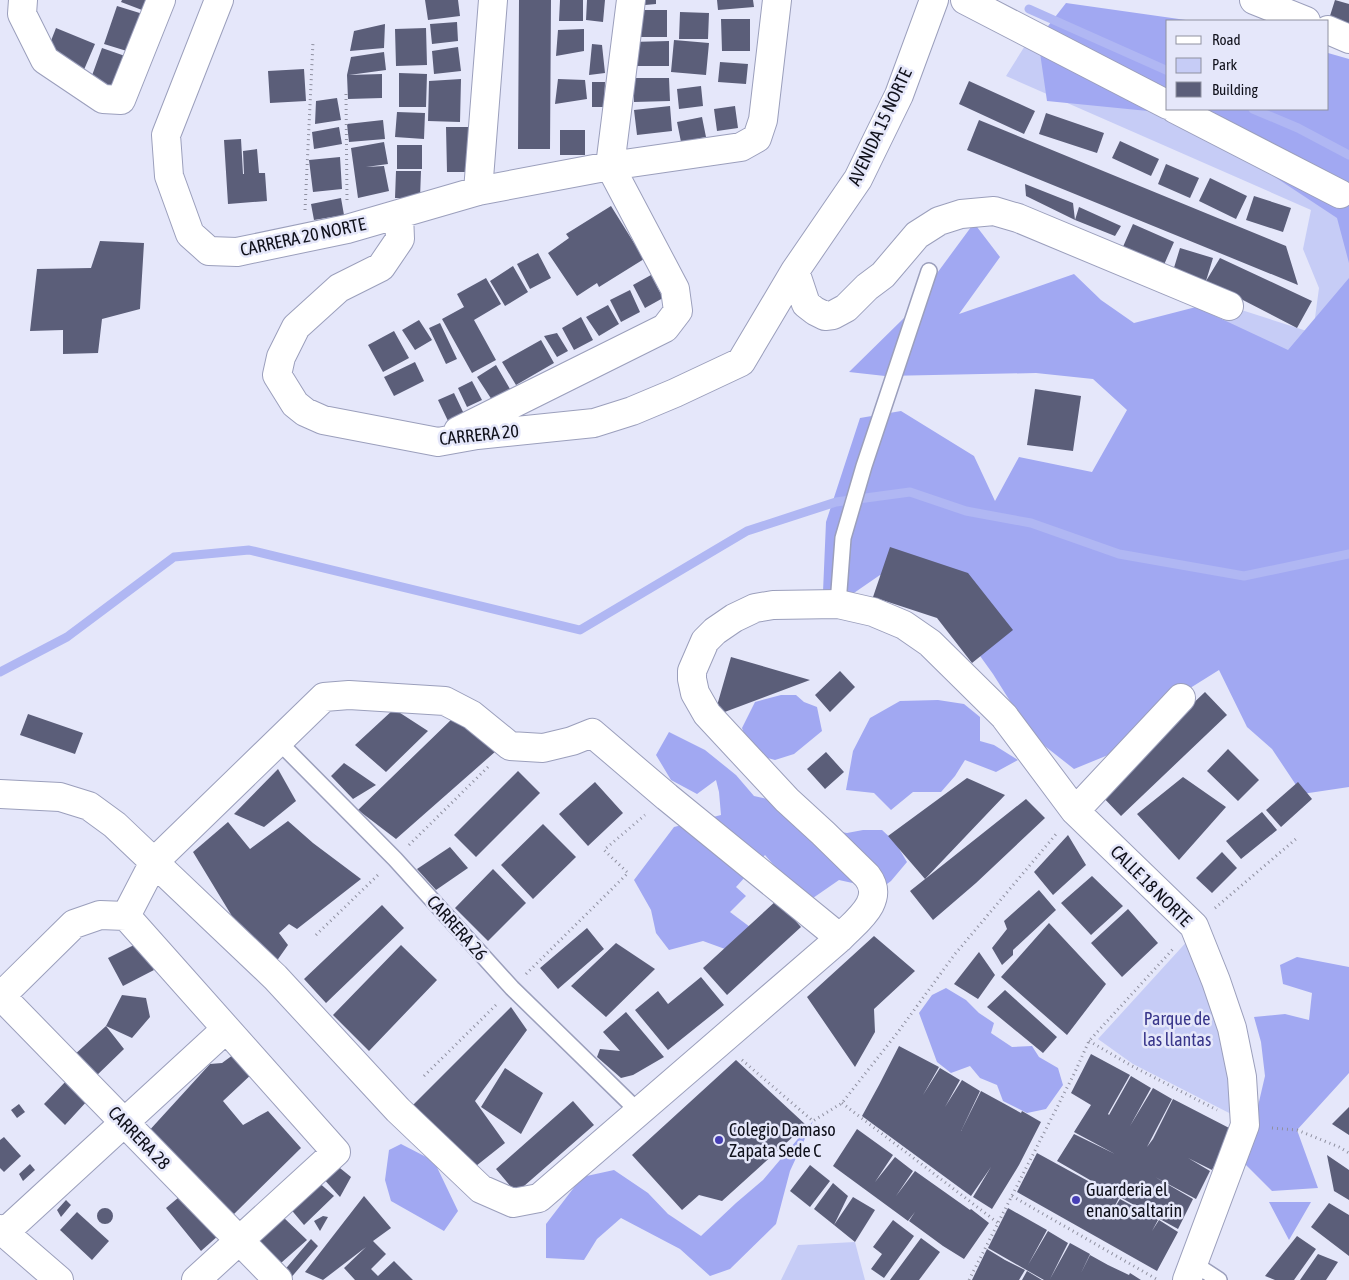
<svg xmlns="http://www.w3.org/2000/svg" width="1349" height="1280" viewBox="0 0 1349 1280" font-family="'Asap Condensed',sans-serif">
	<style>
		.green { fill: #c6ccf6 }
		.forest { fill: #a1a8f2 }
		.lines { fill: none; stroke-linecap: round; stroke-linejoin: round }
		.stream { stroke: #b0b7f3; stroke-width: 9 }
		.building { fill: #5b5e79 }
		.lane-casing { stroke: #9b9fbc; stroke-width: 18 }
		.street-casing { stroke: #9b9fbc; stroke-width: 30 }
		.path { stroke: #8f90a0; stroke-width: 3; stroke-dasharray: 1 4; stroke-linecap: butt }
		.lane { stroke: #fff; stroke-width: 15 }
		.street { stroke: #fff; stroke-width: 28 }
		.poi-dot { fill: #473fb5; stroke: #e5e7fa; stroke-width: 2 }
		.labels { text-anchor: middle; stroke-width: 5; stroke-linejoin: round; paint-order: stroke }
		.street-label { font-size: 18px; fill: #0f101a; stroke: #e5e7fa }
		.park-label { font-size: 18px; fill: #39368b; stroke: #e5e7fa }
		.poi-label { font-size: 18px; fill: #0f101a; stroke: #e5e7fa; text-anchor: start }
	</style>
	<rect width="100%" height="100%" fill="#e5e7fa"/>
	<path class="green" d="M1033,33L1349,174V554H1119L1229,306L1313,333L1319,288L1303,249L1311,210L1006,76Z
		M1191,937L1232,1028L1237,1117L1133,1064L1098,1039Z
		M855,1242L865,1280H781L798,1245Z"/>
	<path class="forest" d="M1066,3L1193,21H1168V109H1328V53L1349,59V263L1337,218L1246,158L1158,112L1047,101L1038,39Z
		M974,223L1000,257L959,314L1074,274L1101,300L1134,323L1196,307L1288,350L1349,278V787L1302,794L1272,749L1247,727L1219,670L1163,705L1113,753L1074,769L1032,736L993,674L942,603L880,575L822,615L826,522L860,418L901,411L974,456L995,501L1019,457L1092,472L1127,410L1093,379L1036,373L885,376L849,372L904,318Z
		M781,695H796L804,702L817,707L822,731L794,754L775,760L752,754L742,728L755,702Z
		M938,700L964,704L980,717V741L994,745L1018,760L996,772L965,760L955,776L941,792H913L891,810L874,793L846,790L853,751L870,718L900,701Z
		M669,732L705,750L736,775L754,796L797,806L819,828L847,833L863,830H882L895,842L907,862L891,881L883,887L857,884L839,880L813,898L792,892L777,869L765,855L736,887L746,896L730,912L754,930L725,949L703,941L669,950L656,933L651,910L634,880L674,827L721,815L719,792L716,780L697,794L671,780L656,755Z
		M1297,957L1349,967V1073L1297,1130L1318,1188L1272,1191L1234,1153L1258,1106L1265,1076L1261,1042L1254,1017L1285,1014L1309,1020L1312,993L1283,984L1280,965Z
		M946,988L966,1000L979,1013L994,1023L991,1033L1012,1047L1032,1046L1039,1057L1058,1068L1063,1085L1046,1109L1027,1113L1003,1101L997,1085L980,1078L970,1066L951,1073L937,1062L919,1013L932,995Z
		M813,1121L790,1171L776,1224L730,1269L710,1276L680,1249L621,1218L597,1239L584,1260L546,1258V1224L582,1177L614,1170L648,1193L668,1214L701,1236L736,1203L763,1180Z
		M401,1144L434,1161L458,1211L444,1231L391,1201L385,1180L389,1150Z
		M1269,1202H1311L1289,1240Z"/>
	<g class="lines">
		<path class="stream" d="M1029,9L1168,71
			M1253,109L1298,128L1349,155
			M0,672L67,637L174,557L249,550L580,630L747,531L836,502L910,492L966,511L1031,523L1119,554L1244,576L1349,554"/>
	</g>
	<path class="building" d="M122,0H146L142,10L121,2Z
		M425,0H458L460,16L428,20Z
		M519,0H551L550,149H518Z
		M560,0H583V21H559Z
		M587,0H605L603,22L586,20Z
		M634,0H656V4L634,6Z
		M717,0H753L754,7L718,10Z
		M1335,0L1349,4V26L1329,19Z
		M117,6L143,14L130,52L104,44Z
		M631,10H667V37H630Z
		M680,12L709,13L708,39H679Z
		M721,19H750V51H722Z
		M457,22L458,41L432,44L430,24Z
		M385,24L384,48L350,51L354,31Z
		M56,28L95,44L83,72L45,56Z
		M426,28L427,65L396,66L395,29Z
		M584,29V51L556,56L558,30Z
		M674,40L709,43L706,75L671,72Z
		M669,41V66H632L631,42Z
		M592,44L602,45L605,73L589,75Z
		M458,47L461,71L434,74L432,51Z
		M102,48L125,56L114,89L90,81Z
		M384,52L386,70L349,75L382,74V98L348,99L347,75L351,57Z
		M720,62L748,64L746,84L718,82Z
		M304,69L306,101L270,103L268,71Z
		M399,73L427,74L426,107H399Z
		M634,78H669L670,101L634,102Z
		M461,79L460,122L428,121L429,81Z
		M558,79L585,80L587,99L555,104Z
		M969,81L1035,111L1024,134L959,104Z
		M592,82H605L604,107H592Z
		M701,86L703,106L679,109L677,89Z
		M337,98L341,120L315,124L316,101Z
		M670,106L672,131L637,135L634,110Z
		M735,106L738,128L717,131L714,109Z
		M397,112L425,113L424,139L395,137Z
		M1046,113L1104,133L1097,153L1039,134Z
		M702,117L706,137L681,142L677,122Z
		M383,120L385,139L349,142L347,124Z
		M979,120L1286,246L1298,285L967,150Z
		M339,127L342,144L314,149L312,132Z
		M446,127H470L471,172H447Z
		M560,130H585V155H560Z
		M241,139L243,174H244L243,151L257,149L259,173H265L267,201L228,204L224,140Z
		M1120,141L1159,159L1151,176L1112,158Z
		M384,142L388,164L366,167L384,166L389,191L358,198L351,148Z
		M397,145H422V169H397Z
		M340,157L342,189L313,192L309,160Z
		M1166,164L1199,178L1190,198L1158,184Z
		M396,171H421L420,198H395Z
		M1210,178L1247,196L1236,219L1199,201Z
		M1025,184L1073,203L1075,220L1026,196Z
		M1254,196L1291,208L1283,232L1246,220Z
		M341,198L344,215L314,220L311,204Z
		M611,206L644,259L599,287L597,283L577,296L548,253L569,238L566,234Z
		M1079,207L1121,226L1115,236L1075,220Z
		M1133,224L1174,242L1163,267L1122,249Z
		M100,241L144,243L140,309L102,319L98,353L63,354V330L30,331L37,269L91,268Z
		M1180,248L1213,258L1206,281L1220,258L1312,301L1297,328L1206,281L1173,271Z
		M538,253L551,278L530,289L517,264Z
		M513,266L528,292L505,306L490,281Z
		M651,275L663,298L645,308L633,285Z
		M486,278L501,304L474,320L496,360L472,373L442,319L464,307L457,294Z
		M630,290L640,312L621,322L610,300Z
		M608,305L619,324L599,336L586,317Z
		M581,317L593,340L574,350L562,328Z
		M419,320L432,340L415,350L402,330Z
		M440,323L457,359L446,364L429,328Z
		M394,331L409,358L383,372L368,345Z
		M557,333L568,351L557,357L544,336Z
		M541,340L554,363L516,385L502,362Z
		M415,362L424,381L394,396L384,377Z
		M496,365L510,389L492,400L477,377Z
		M472,381L482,400L467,407L458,388Z
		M1035,389L1081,396L1073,451L1027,445Z
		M454,393L464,414L448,421L438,400Z
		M890,547L968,573L1013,630L972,663L937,618L873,597Z
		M731,657L810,680L714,716Z
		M840,671L855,687L830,712L815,695Z
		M1205,692L1227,715L1121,816L1099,793Z
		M394,709L428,731L386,772L355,745Z
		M28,714L83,733L75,754L20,735Z
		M453,718L496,751L396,839L358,810Z
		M1228,749L1259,780L1238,801L1207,771Z
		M826,752L844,772L825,789L807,769Z
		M344,763L376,785L353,799L331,776Z
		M278,769L296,801L264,827L234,814Z
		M518,771L540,793L476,857L454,835Z
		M1183,777L1226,807L1179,860L1137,814Z
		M967,778L1005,795L925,879L888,836Z
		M595,782L623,813L588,846L559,814Z
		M1298,782L1312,799L1281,827L1266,810Z
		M1026,799L1045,818L976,883L933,920L910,891Z
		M1262,812L1277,830L1241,859L1226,841Z
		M288,821L313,843L361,879L297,929L289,924L279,933L288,945L276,962L241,931L193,852L228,822L250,849Z
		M543,824L576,857L533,899L501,865Z
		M1068,835L1086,865L1053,895L1034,872Z
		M450,847L468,868L436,890L417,869Z
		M1222,852L1237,868L1212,893L1196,878Z
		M493,869L526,903L488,941L455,908Z
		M1092,876L1123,906L1091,935L1061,903Z
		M1039,890L1056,910L1013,950V955L1002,965L992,948L1007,929L1004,921Z
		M777,900L801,927L727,995L703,968Z
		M382,905L404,928L326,1003L304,979Z
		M1128,909L1158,943L1122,977L1091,943Z
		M1049,923L1106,984L1067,1035L1001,977Z
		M587,928L604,949L558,989L540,968Z
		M874,936L915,971L874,1009L875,1032L855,1067L807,997Z
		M140,942L154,970L123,986L108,958Z
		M616,943L655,969L606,1017L571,986Z
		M401,945L437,980L369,1051L333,1015Z
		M979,952L995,975L978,999L954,984Z
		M701,977L724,1005L668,1050L635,1010L658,991L668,1004Z
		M1005,990L1057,1037L1043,1053L987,1007Z
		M122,995L146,998L150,1017L132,1038L106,1026Z
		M511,1007L527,1030L475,1101L505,1143L476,1166L407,1111Z
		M626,1012L664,1057L633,1075L621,1078L597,1057L600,1049L620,1051L603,1032Z
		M106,1026L124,1049L94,1078L73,1056Z
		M899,1046L939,1067L923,1095L940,1068L960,1080L945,1107L962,1080L980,1091L961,1131L981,1091L1021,1113L1022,1111L1041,1122L1019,1165L992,1209L973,1197L991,1167L971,1196L862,1116L879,1085Z
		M237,1052L255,1071L223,1101L243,1125L268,1111L301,1148L234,1214L147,1133L210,1064L222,1063Z
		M1091,1054L1130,1075L1108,1114L1109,1115L1131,1076L1151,1088L1130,1126L1153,1088L1172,1099L1147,1147L1153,1139L1173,1099L1233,1130L1212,1170L1188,1158L1210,1171L1196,1199L1155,1177L1193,1199L1178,1229L1116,1195L1057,1161L1074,1134L1115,1154L1074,1132L1091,1105L1071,1093Z
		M736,1060L806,1125L722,1201L699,1195L682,1210L632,1155Z
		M505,1068L543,1093L521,1134L481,1107Z
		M68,1079L88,1100L65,1125L44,1104Z
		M573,1101L594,1125L516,1193L496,1169Z
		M19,1104L25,1112L17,1118L11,1110Z
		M1349,1107V1135L1332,1124Z
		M857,1129L893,1155L875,1182L895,1157L913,1171L896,1196L915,1171L970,1210L971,1209L989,1223L964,1259L943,1246L909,1221L915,1212L908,1221L833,1166Z
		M4,1137L21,1156L4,1172L0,1168V1140Z
		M1037,1153L1119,1198L1109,1217L1120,1199L1158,1220L1152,1231L1159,1220L1178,1232L1157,1271L1017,1192Z
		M1327,1155L1349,1170V1200L1334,1191Z
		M30,1164L35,1170L23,1181L19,1174Z
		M335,1164L351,1177L340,1197L322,1177Z
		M810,1165L830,1181L810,1207L790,1191Z
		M316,1180L334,1196L304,1225L289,1207Z
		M833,1183L848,1196L834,1225L814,1209Z
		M185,1192L219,1235L201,1251L166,1208Z
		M364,1196L391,1228L373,1241L386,1254L371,1269L378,1276L394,1261L413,1280H355L344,1268L366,1247L323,1280L305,1272Z
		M853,1197L875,1210L855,1242L834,1225Z
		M66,1200L71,1205L61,1217L57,1210Z
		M1329,1203L1349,1215V1256L1311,1227Z
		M97 1216a8 8 0 1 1 16 0a8 8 0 1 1-16 0Z
		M1008,1208L1047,1230L1028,1265L1048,1231L1068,1243L1050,1279L1070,1243L1090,1254L1081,1273L1090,1255L1108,1265L1129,1275L1130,1273L1141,1280H1044L988,1248Z
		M77,1212L109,1241L92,1260L60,1230Z
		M282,1216L307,1240L273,1270L254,1247Z
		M323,1216L328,1217L320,1231L314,1221Z
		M893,1220L914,1236L884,1278L871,1269L882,1254L873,1247Z
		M1297,1236L1316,1249L1294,1280H1275L1265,1276Z
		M921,1238L940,1252L919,1280H890Z
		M311,1239L318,1246L289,1280L282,1273Z
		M987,1249L1005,1260L1025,1270L1019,1280H972Z
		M1318,1254L1338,1262L1326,1280H1300Z
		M1027,1271L1042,1280H1022Z"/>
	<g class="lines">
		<defs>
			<path id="lane" d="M838,604L843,538L864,466L929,271
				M278,741L395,859L512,988L639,1112
				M1193,1263L1219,1280"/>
			<path id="street" d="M23,0L22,14L45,60L103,99L121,100L161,0
				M219,0L166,135L169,176L190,234L209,251L237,252L347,229L478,191L610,166L741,147L757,138L763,120L777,0
				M965,0L1168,105
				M1254,0L1306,21
				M1328,30L1349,39
				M1175,109L1340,194
				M478,191L493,0
				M399,214L400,239L381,267L339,288L296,327L281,357L277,375L295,404L305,412L323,420L438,442L477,435L594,423L632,411L675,393L741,362L795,271L858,179L899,95L934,0
				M795,271L806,304L815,311L825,316L833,315L846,308L867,287L883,275L917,235L939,221L961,214L994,211L1018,218L1229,306
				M458,431L665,328L678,311L675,289L610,166L631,0
				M0,794L60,797L89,806L115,825L275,977L398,1110L481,1189L513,1203L539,1198L840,938C856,921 886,901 867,876L823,833L787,800L707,714L695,693L692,679V671L705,641L715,631L734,618L755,608L773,605L838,604L873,612L904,625L930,643L1004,716L1075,811L1194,926L1216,981L1232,1028L1242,1077L1245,1125L1187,1280
				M1075,811L1181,698
				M126,916L154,862L324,697L349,695L445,701L472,715L510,746L543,748L572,741L592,733L667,797L840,938
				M1,996L278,1280
				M0,997L74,924L100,915L126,916L336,1152L196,1280
				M0,1229L59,1280
				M4,1233L226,1029"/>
		</defs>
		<use href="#lane" class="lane-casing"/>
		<use href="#street" class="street-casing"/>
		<path class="path" d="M346,94L347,201
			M305,210L313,42
			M409,845L490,765
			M1215,908L1296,839
			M316,935L379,874
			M526,974L628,873L604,850L645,815
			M1089,1041L1132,1066L1217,1110
			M742,1060L813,1121L842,1103L898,1032L955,954L1057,833
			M424,1076L497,1004
			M842,1103L998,1223
			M1272,1128L1297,1130L1339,1147L1349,1153
			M1012,1196L1158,1280
			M969,1280L1075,1072L1089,1041L1173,949"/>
		<use href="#lane" class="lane"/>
		<use href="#street" class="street"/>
	</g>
	<g class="poi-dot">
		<circle cx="719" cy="1140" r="5"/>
		<circle cx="1076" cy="1200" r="5"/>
	</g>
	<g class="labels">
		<g class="street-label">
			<text transform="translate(880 127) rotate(-65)" y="6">AVENIDA 15 NORTE</text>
			<text transform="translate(303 237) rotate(-12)" y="6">CARRERA 20 NORTE</text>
			<text transform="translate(479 435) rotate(-6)" y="6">CARRERA 20</text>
			<text transform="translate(1151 886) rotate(45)" y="6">CALLE 18 NORTE</text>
			<text transform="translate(457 928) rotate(48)" y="6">CARRERA 26</text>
			<text transform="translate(139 1138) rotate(46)" y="6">CARRERA 28</text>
		</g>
		<g class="park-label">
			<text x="1177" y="1025">Parque de<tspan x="1177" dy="21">las llantas</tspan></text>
		</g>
		<g class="poi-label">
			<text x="729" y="1136">Colegio Damaso<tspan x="729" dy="21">Zapata Sede C</tspan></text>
			<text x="1086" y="1196">Guarderia el<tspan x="1086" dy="21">enano saltarin</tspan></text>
		</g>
	</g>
	<rect x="1166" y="20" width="162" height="90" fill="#e5e7fa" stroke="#8f91a0"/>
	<rect x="1176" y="36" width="25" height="8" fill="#ffffff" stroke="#8f91a0"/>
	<text x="1212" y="45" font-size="15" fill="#0f101a">Road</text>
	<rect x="1176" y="58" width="25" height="15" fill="#c6ccf6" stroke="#8f91a0"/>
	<text x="1212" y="70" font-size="15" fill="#0f101a">Park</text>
	<rect x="1176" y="82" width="25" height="15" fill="#5b5e79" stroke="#8f91a0"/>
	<text x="1212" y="95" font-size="15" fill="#0f101a">Building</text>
</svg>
